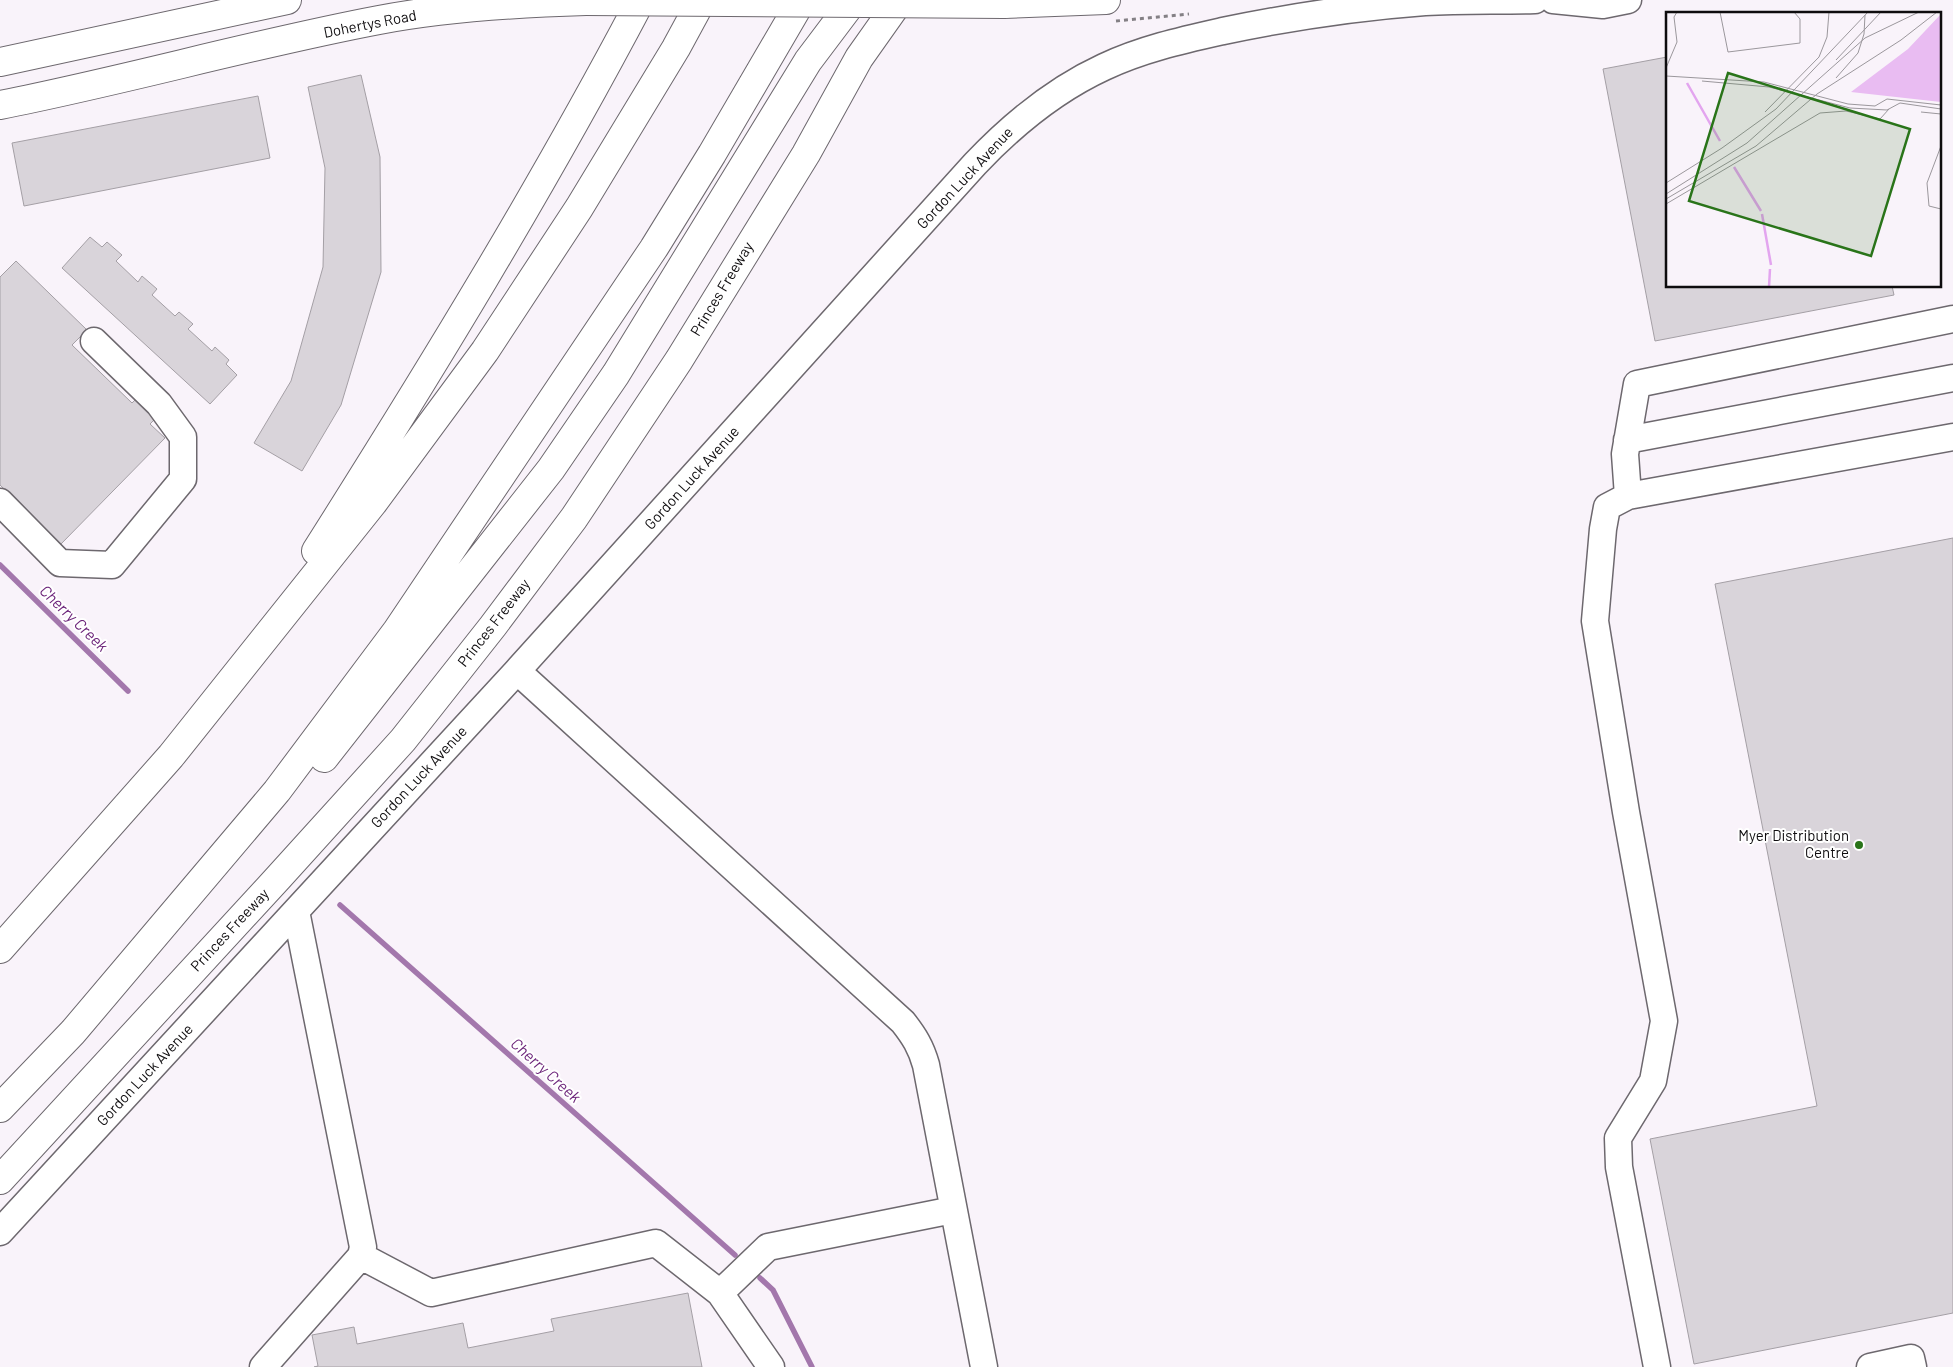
<svg xmlns="http://www.w3.org/2000/svg" width="1953" height="1367" viewBox="0 0 1953 1367" font-family="Barlow,sans-serif">
	<style>
		.lines { fill: none; stroke-linecap: round; stroke-linejoin: round }
		.stream { stroke: #a377ac; stroke-width: 5.5 }
		.building { fill: #d9d4da; stroke: #a49fa5 }
		.minor-casing { stroke: #6d686e; stroke-width: 29 }
		.major-casing { stroke: #6d686e; stroke-width: 30 }
		.highway-casing { stroke: #6d686e; stroke-width: 30 }
		.path { stroke: #848085; stroke-width: 3; stroke-dasharray: 4 4; stroke-linecap: butt }
		.minor { stroke: #fff; stroke-width: 26 }
		.major { stroke: #fff; stroke-width: 28 }
		.highway { stroke: #fff; stroke-width: 28 }
		.major-bridge-casing { stroke: #6d686e; stroke-width: 30; stroke-linecap: butt }
		.major-bridge { stroke: #fff; stroke-width: 28 }
		.poi-dot { fill: #297419; stroke: #fff; stroke-width: 2 }
		.labels { text-anchor: middle; stroke-width: 4; stroke-linejoin: round; paint-order: stroke }
		.street-label { font-size: 15px; fill: #0e0c0e; stroke: #fff }
		.poi-label { font-size: 15px; fill: #0e0c0e; stroke: #fff; text-anchor: end }
		.water-label { font-size: 16px; font-style: italic; fill: #6c247a; stroke: #fff }
		.inset-river { fill: none; stroke: #e3a5ef; stroke-width: 2.5 }
		.inset-road { fill: none; stroke: #9b979c; stroke-width: 1 }
		.view { fill: #297419; fill-opacity: 0.15; stroke: #297419; stroke-width: 2.5 }
		.inset-edge { fill: none; stroke: #0e0c0e; stroke-width: 2.5 }
	</style>
	<rect width="100%" height="100%" fill="#f9f3fa"/>
	<g class="lines">
		<path class="stream" d="M0,565L128,691
			M340,905L735,1255
			M760,1278L773,1290L812,1367"/>
	</g>
	<path class="building" d="M1667,57V286H1892L1894,295L1655,341L1603,69Z
		M361,75L380,157L381,272L341,405L302,471L254,443L291,381L323,267L325,168L308,87Z
		M258,96L270,158L24,206L12,143Z
		M90,237L102,247L107,242L122,255L116,261L138,282L142,276L157,289L152,295L175,316L179,312L193,324L188,329L212,351L215,347L229,360L226,364L237,375L210,404L62,268Z
		M16,261L87,330L72,345L132,403L140,395L160,414L150,424L165,438L61,544L0,485V277Z
		M1953,538V1313L1694,1364L1650,1139L1817,1106L1715,584Z
		M688,1293L702,1367H314L318,1366L312,1335L354,1327L357,1344L463,1323L468,1348L554,1331L551,1319Z"/>
	<g class="lines">
		<defs>
			<path id="minor" d="M1553,0L1603,5L1628,0
				M1953,319L1637,384L1625,454L1628,496L1953,437
				M1627,440L1953,378
				M1628,496L1607,507L1603,529L1595,621L1626,812L1664,1021L1653,1081L1618,1138L1619,1167L1657,1367
				M0,502L60,563L112,565L183,479V437L159,404L94,341
				M517,671L903,1022C914,1036 921,1047 926,1065L984,1367
				M0,1232L517,671L975,164C1012,125 1054,90 1104,67C1142,49 1183,40 1223,31C1290,17 1357,7 1425,2C1462,0 1498,1 1535,0
				M361,1256L431,1293L656,1243L720,1293L768,1247L953,1210
				M720,1293L771,1367
				M263,1367L361,1256L363,1247L296,911
				M1870,1367L1911,1358L1913,1367"/>
			<path id="major" d="M1004,4L1106,0
				M0,62L287,0
				M0,105C127,80 252,44 379,20C447,7 517,3 586,1"/>
			<path id="highway" d="M316,551C430,371 542,188 641,0
				M324,758L551,469L616,374L808,61L854,0
				M0,949L171,756L373,503L485,351L579,208L676,48L702,0
				M0,1108L73,1032L277,791L396,632L654,248L712,154L802,0
				M0,1180L278,878L403,740L493,626L574,518L679,360L806,154L859,58L900,0"/>
		</defs>
		<use href="#minor" class="minor-casing"/>
		<use href="#major" class="major-casing"/>
		<use href="#highway" class="highway-casing"/>
		<path class="path" d="M1116,21L1189,14"/>
		<use href="#minor" class="minor"/>
		<use href="#major" class="major"/>
		<use href="#highway" class="highway"/>
		<defs>
			<path id="major-bridge" d="M586,1L1004,4"/>
		</defs>
		<use href="#major-bridge" class="major-bridge-casing"/>
		<use href="#major-bridge" class="major-bridge"/>
	</g>
	<circle class="poi-dot" cx="1859" cy="845" r="5"/>
	<g class="labels">
		<g class="street-label">
			<text transform="translate(370 24) rotate(-11)" y="5">Dohertys Road</text>
			<text transform="translate(965 178) rotate(-47)" y="5">Gordon Luck Avenue</text>
			<text transform="translate(722 289) rotate(-59)" y="5">Princes Freeway</text>
			<text transform="translate(692 478) rotate(-48)" y="5">Gordon Luck Avenue</text>
			<text transform="translate(494 623) rotate(-52)" y="5">Princes Freeway</text>
			<text transform="translate(419 777) rotate(-47)" y="5">Gordon Luck Avenue</text>
			<text transform="translate(230 930) rotate(-47)" y="5">Princes Freeway</text>
			<text transform="translate(145 1075) rotate(-47)" y="5">Gordon Luck Avenue</text>
		</g>
		<g class="poi-label">
			<text x="1849" y="841">Myer Distribution<tspan x="1849" dy="17">Centre</tspan></text>
		</g>
		<g class="water-label">
			<text transform="translate(74 618) rotate(44)" y="6">Cherry Creek</text>
			<text transform="translate(546 1070) rotate(42)" y="6">Cherry Creek</text>
		</g>
	</g>
	<g transform="translate(1666 12)">
		<rect width="275" height="275" fill="#f9f3fa"/>
		<path d="M275,2V90L185,80L242,37Z" fill="#e9bcf2"/>
		<path class="inset-river" d="M21,71L54,129M68,155L95,199M96,202L105,253M103,275L104,257"/>
		<path class="inset-road" d="M54,0L62,40L134,31V7L128,0M170,48L215,0M0,56L11,30L8,5L11,0M0,64L98,70L182,92L209,94L221,87L275,93M170,66L192,41L198,22L199,3M36,69L103,75L184,96L221,98L234,91L275,97M99,100L153,45L161,25L163,0M255,100L275,102M275,134L261,171L263,194L275,197M0,171L56,136L110,97L202,0M0,182L81,131L199,26L253,0M0,187L90,134L151,82L235,28L271,0M0,192L154,101L180,99L214,107L223,97"/>
		<path class="view" d="M62,61L244,117L205,244L23,189Z"/>
		<rect width="275" height="275" class="inset-edge"/>
	</g>
</svg>
